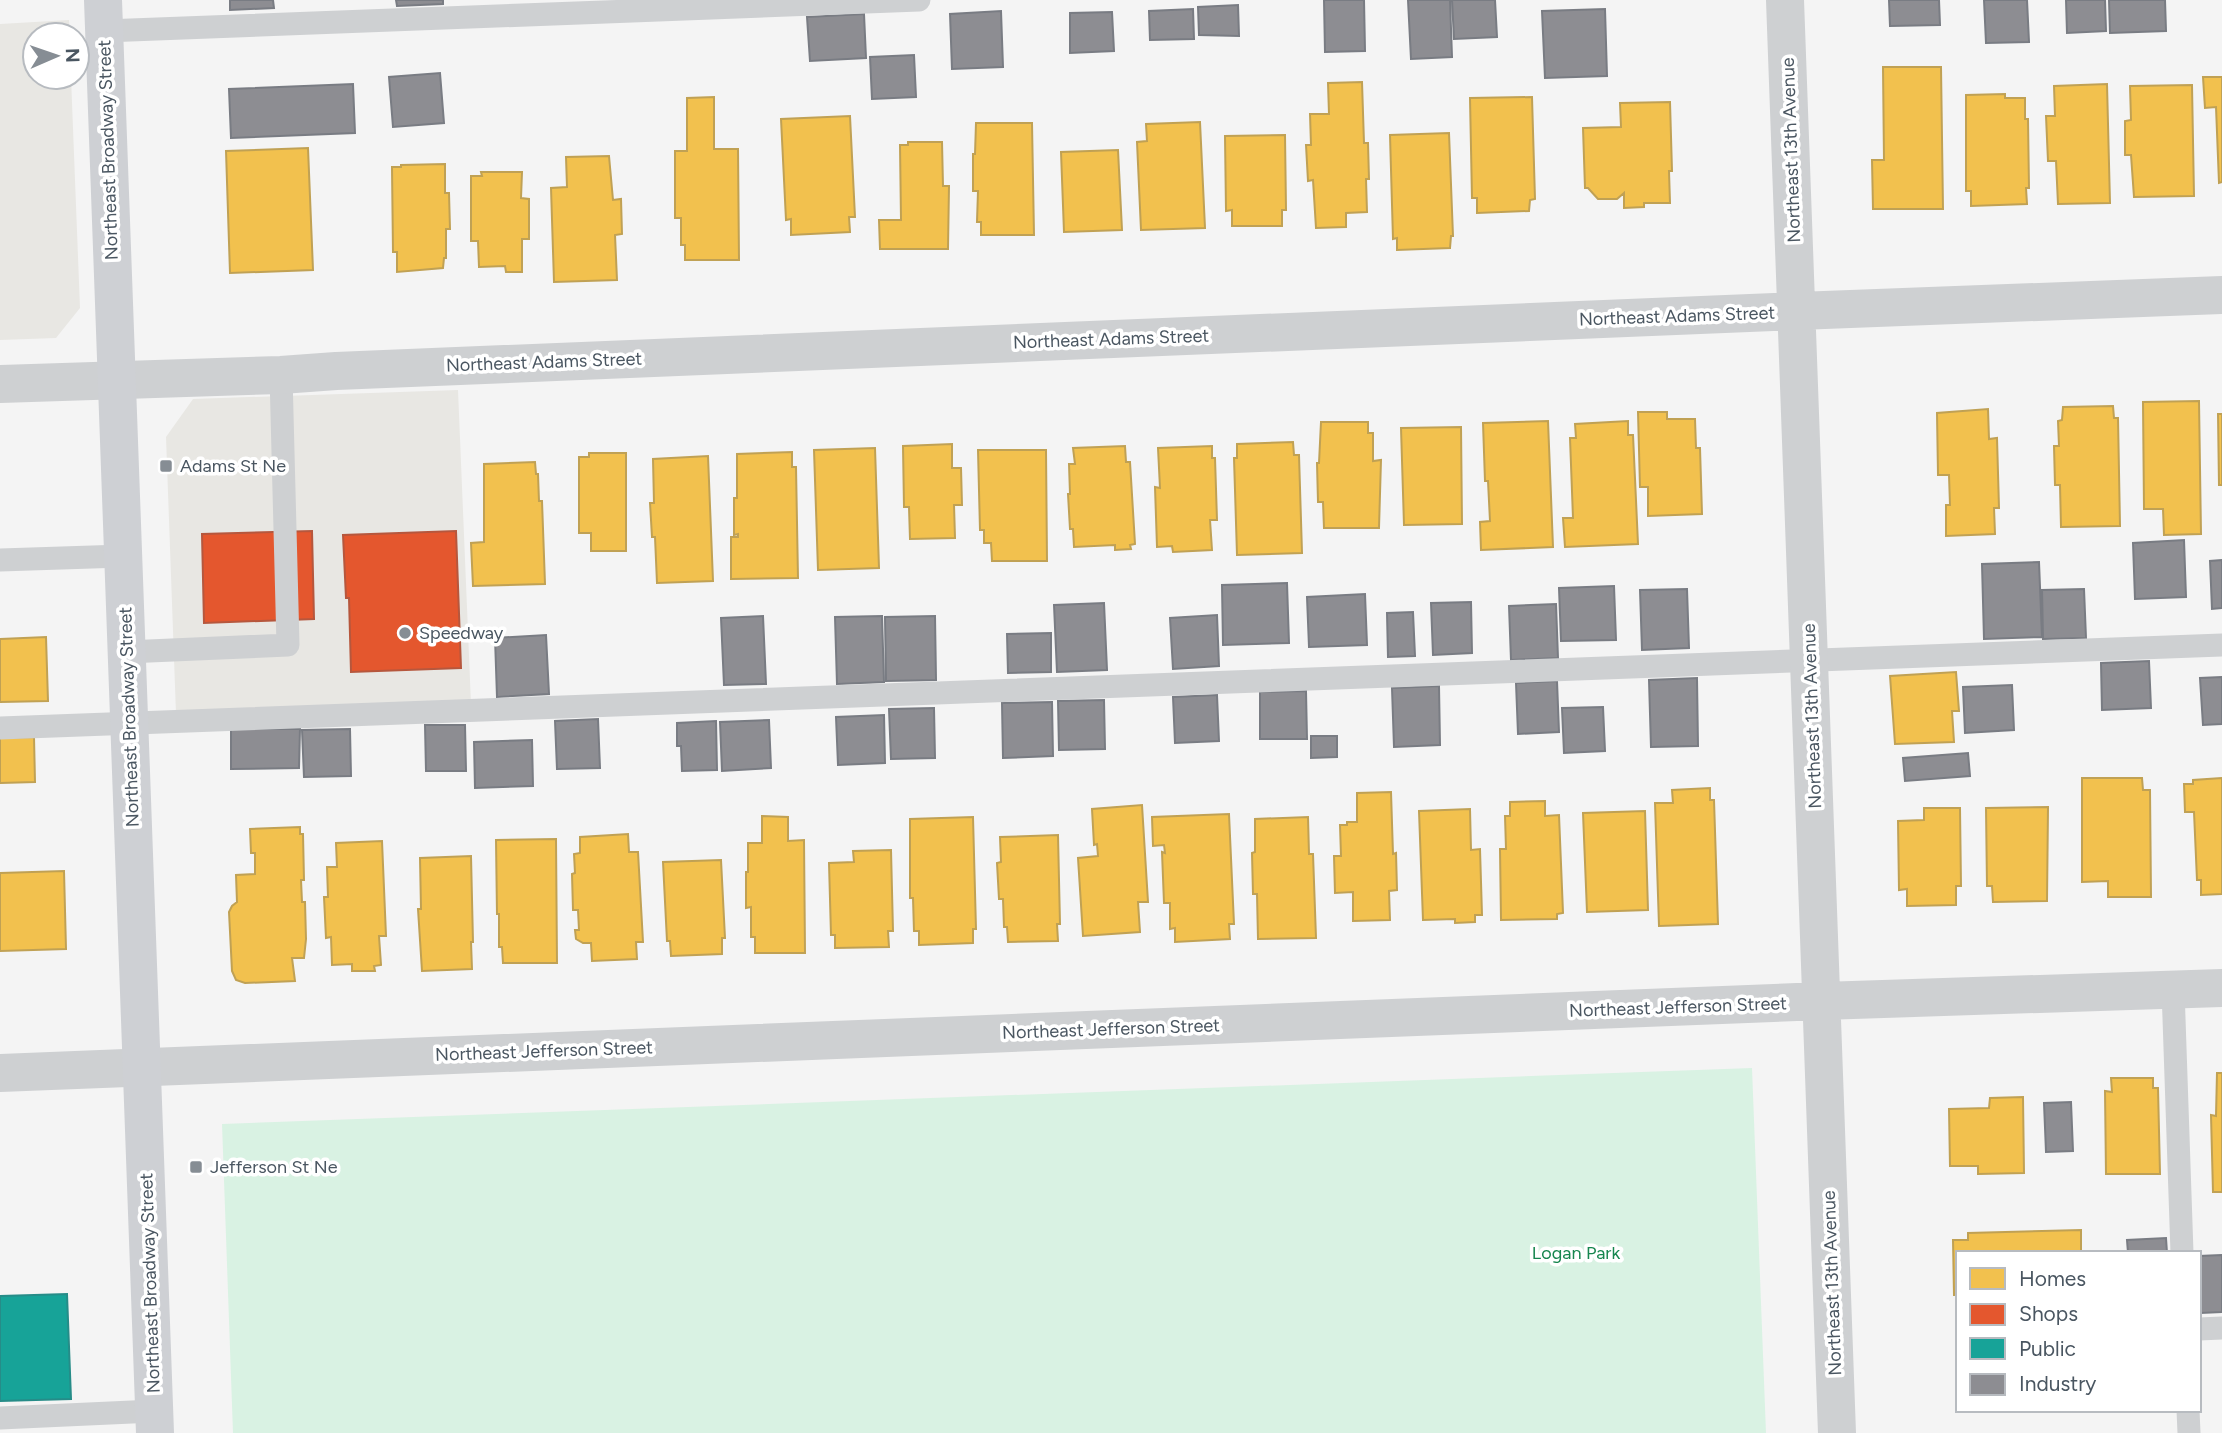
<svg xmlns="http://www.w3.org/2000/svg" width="2222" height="1433" viewBox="0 0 2222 1433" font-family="Figtree,sans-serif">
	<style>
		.commercial { fill: #e8e7e3 }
		.park { fill: #d9f2e3 }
		.homes { fill: #f2c14e; stroke: #c0a154; stroke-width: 2 }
		.shops { fill: #e4572e; stroke: #b6573d; stroke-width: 2 }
		.public { fill: #17a398; stroke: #268c88; stroke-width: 2 }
		.industry { fill: #8d8d92; stroke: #797c83; stroke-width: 2 }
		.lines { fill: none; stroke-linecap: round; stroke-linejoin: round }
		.service { stroke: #ced0d2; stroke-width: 23 }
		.minor { stroke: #ced0d2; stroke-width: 38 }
		.secondary { stroke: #ced0d4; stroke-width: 38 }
		.poi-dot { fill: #868d94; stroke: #fff; stroke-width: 2.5 }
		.labels { text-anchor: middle; stroke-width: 7; stroke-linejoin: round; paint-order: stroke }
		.street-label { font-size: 18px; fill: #4a5661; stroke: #fff }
		.poi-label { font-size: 18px; fill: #4a5661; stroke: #fff; text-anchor: start }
		.park-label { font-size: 18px; fill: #17864f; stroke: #fff }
	</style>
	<rect width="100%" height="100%" fill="#f4f4f4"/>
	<path class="commercial" d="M69,20L70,35H35V77H71L80,308L56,338L0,340V24Z
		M458,390L471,704L176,714L166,437L193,399Z"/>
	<path class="park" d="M1752,1068L1766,1433H233L222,1124Z"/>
	<path class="homes" d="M1883,67H1941L1943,209H1873L1872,160H1884Z
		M2203,77H2222V182L2219,183L2216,107L2205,108Z
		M1362,82L1364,143H1368L1369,179H1366L1367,212L1346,213V227L1316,228L1313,180L1308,181L1306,145H1311L1310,114H1329L1328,83Z
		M2107,84L2110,203L2058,204L2056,161H2048L2046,116H2055L2054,86Z
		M2192,85L2194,196L2134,197L2131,155H2125V121L2131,120L2130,86Z
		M2005,94V98H2025V119H2028L2029,188H2026L2027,204L1971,206V191H1966V95Z
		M714,97V149H738L739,260H685V245H681V218H675V151H687V98Z
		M1532,97L1535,199L1530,200L1529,211L1477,213V198H1472L1470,98Z
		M1670,102L1672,171H1669L1670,203H1644V207L1624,208V193L1617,199H1598L1588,188H1585L1583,128L1621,127L1620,103Z
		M850,116L855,217H849L850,232L791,235V219L786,220L781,119Z
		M1200,122L1205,228L1141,230L1137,142L1147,141L1146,124Z
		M976,123H1032L1034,235H981V222H977L978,191H973V154H975Z
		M1449,133L1453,236H1451L1450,248L1397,250V238L1393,239L1390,135Z
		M1285,135L1286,210H1282V226H1232V210L1226,211L1225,136Z
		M908,142H942L943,186H949L948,249H880L879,220H901L900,145H908Z
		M308,148L313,270L230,273L226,151Z
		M1118,150L1122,230L1064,232L1061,152Z
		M609,156L613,200L621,199L622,234L615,235L617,280L554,282L551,188L567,187L566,157Z
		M445,164V193H449L450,229H446V258H444L443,268L397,272V252H393L392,167H401V165Z
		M481,172H522L521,198L529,199V239H522V272H506L505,266L479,267L478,241H471V176H482Z
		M2199,401L2201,534L2164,535L2163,509H2144L2143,402Z
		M2113,406L2114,418H2118L2120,526L2061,527L2060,485H2055L2054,446H2059L2058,421L2062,420L2063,407Z
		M1988,409L1989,439L1997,438L1999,508H1994L1995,534L1946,536V505H1950L1949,475H1938L1937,413Z
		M1638,412H1667V419H1695L1696,448H1700L1702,514L1648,516V487H1640Z
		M2218,414H2222V485H2219Z
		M1548,421L1553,547L1481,550L1480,522L1490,521L1488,481H1485L1483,423Z
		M1628,421V435H1633L1638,544L1565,547L1563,518H1573L1570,438H1576L1575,424Z
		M1321,422H1368V433H1373V461L1381,460L1379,528H1324L1323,502H1318L1317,463H1319Z
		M1461,427L1462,524L1404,525L1401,428Z
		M1293,442L1294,455H1299L1302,553L1237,555L1234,458H1237V444Z
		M952,444V468H961L962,505H954L955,538L910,539L909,507H904L903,446Z
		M1125,446L1126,462H1130L1135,544L1130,545L1131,549L1115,550V545L1074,547L1073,529H1070L1068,494H1070L1069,464H1075L1073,448Z
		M1212,446V458H1215L1217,520H1210L1212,550L1173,552L1172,546L1157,547L1155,487L1160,488L1158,448Z
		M875,448L879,568L818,570L814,450Z
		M978,450H1046L1047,561H992L991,543H984V530H980Z
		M792,452V467H796L798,578L731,579V537H738V534L734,535V498H737V454Z
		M589,453H626V551H591V533H579V457H589Z
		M708,456L713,581L657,583L655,537H652L650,503H654L653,459Z
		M535,462L536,474H538L539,501H542L545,584L473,586L471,543L484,542V464Z
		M46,637L48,701L0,702V639Z
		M1956,672L1959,711H1952L1954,742L1895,744L1890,676Z
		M34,737L35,782L0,783V738Z
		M2082,778H2142L2143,790H2150L2151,897H2108V881L2082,882Z
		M2222,778V894L2201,895V880H2197L2194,812H2185L2184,784H2193V780Z
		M1710,788V800H1714L1718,924L1659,926L1655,803H1673L1672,790Z
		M1391,792L1393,854L1396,853L1397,890L1389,891L1390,920L1353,921V892L1335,893L1334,856H1341L1340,825H1347V822H1357V793Z
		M1545,801V816L1559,815L1563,913L1557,914V919L1501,920L1500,849H1506L1505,816H1510V802Z
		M1142,805L1148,902H1138L1140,932L1083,936L1078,858L1098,856L1097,844L1094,845L1092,809Z
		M2048,807L2047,901L1993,902L1992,886H1987L1986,808Z
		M1924,808H1960L1961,886H1956V905L1907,906V889L1899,890L1898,821L1924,820Z
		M1470,809L1471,850L1480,849L1482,915H1475V922L1455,923V919L1423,920L1419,811Z
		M1645,811L1648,910L1587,912L1583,813Z
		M1229,814L1234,924H1229L1230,939L1175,942V928L1170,929V903H1164L1162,852L1165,853L1164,845L1153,846L1152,817Z
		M762,816L788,817V841L804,840L805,953H755V937H751V907L746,908V872H748V843H762Z
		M973,817L976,929H973V943L919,945V931H914L913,898H910V819Z
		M1308,817L1309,854H1313L1316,938L1258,939L1257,894H1253L1252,853L1255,852V819Z
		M300,827V834H303L304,880H301L302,902H305L306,939L304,958H292L295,981L245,983L236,980L232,971L229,912L232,906L237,902L236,875L255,874V853H251L250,829Z
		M628,834L629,852H638L643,942H636L637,959L592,961L591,943H583L576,939L575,930H579L578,910H573L572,874L575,873L574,854L580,853V837Z
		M1058,835L1060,924H1057L1058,941L1008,942L1007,927H1004L1003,899H999L997,863L1001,862L1000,837Z
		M556,839L557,963H503L502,947H499V914H497L496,840Z
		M382,841L386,936H379L381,965L374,966L375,971H352V964L332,965L331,937L326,938L324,897H328L327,867H337L336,843Z
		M891,850L893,931H888L889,947L835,948V935H831L829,863L854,862L853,851Z
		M471,856L473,942H471L472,969L422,971L418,909H421L420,858Z
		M721,860L725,938H722V954L671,956L670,941H667L663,862Z
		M64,871L66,949L0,951V873Z
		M2217,1073H2222V1192H2213L2211,1115L2216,1116Z
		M2111,1078H2153V1088H2158L2160,1174H2106L2105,1091L2112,1092Z
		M2023,1097L2024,1173L1978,1174V1166H1950L1949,1109L1989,1108L1990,1098Z
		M2081,1230V1253H1958V1295H1954L1953,1240H1968V1233Z"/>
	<path class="shops" d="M312,531L314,619L204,623L202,534Z
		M456,531L461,668L351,672L349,598H346L343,535Z"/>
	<path class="public" d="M67,1294L71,1399L0,1401V1296Z"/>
	<path class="industry" d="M230,0H273L274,8L230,10Z
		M396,0H443V4L397,6Z
		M1324,0H1364L1365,51L1325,52Z
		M1408,0H1450L1452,57L1411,59Z
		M1452,0H1495L1497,37L1454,39Z
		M1889,0H1939L1940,25L1890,26Z
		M1984,0H2027L2029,42L1986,43Z
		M2066,0H2105L2106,31L2067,33Z
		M2109,0H2165L2166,31L2110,33Z
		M1238,5L1239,36L1199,35L1198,7Z
		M1193,9L1194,39L1150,40L1149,11Z
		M1605,9L1607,76L1545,78L1542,11Z
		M1001,11L1003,67L952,69L950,14Z
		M1112,12L1114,51L1070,53V13Z
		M864,14L866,58L810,61L807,17Z
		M914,55L916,97L872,99L870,57Z
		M440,73L444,123L393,127L389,77Z
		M353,84L355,133L231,138L229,89Z
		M2184,540L2186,597L2135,599L2133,543Z
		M2222,560V608L2212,609L2210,561Z
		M2039,562L2042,637L1984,639L1982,564Z
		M1287,583L1289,643L1223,645L1222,585Z
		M1614,586L1616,640L1561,641L1559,588Z
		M1687,589L1689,648L1642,650L1640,590Z
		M2084,589L2086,638L2043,639L2042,590Z
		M1365,594L1367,645L1309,647L1307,597Z
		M1471,602L1472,653L1433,655L1431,603Z
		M1104,603L1107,670L1057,672L1054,605Z
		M1556,604L1558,658L1511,660L1509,606Z
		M1413,612L1415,656L1388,657L1387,613Z
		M1217,615L1219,666L1173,669L1170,618Z
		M763,616L766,684L724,685L721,618Z
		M882,616L884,682L837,684L835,617Z
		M935,616L936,680L886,681L885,617Z
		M1051,633V672L1008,673L1007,634Z
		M546,635L549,694L497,697L495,638Z
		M2149,661L2151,708L2102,710L2101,663Z
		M2222,677V724L2203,725L2200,678Z
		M1697,678L1698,746L1651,747L1649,680Z
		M1557,681L1559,732L1518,734L1516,683Z
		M2012,685L2014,730L1965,733L1963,687Z
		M1439,686L1440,745L1394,747L1392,688Z
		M1306,691L1307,739H1260V692Z
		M1217,695L1219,741L1175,743L1173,697Z
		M1104,700L1105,749L1059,750L1058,701Z
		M1052,702L1053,756L1003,758L1002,703Z
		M1603,707L1605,751L1564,753L1562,708Z
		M934,708L935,758L891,759L889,709Z
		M884,715L885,763L838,765L836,717Z
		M598,719L600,768L557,769L555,721Z
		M769,720L771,768L722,771L720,722Z
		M716,721L717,770L682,771L681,746H677V723Z
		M425,725H465L466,771H426Z
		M231,729H300L299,768L231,769Z
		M350,729L351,776L304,777L302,730Z
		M1311,736H1337V757L1311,758Z
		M532,740L533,786L475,788L474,742Z
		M1968,753L1970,776L1905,781L1903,758Z
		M2071,1102L2073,1151L2046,1152L2044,1103Z
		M2166,1238L2167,1253H2128L2127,1240Z
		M2222,1255V1312L2201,1313L2199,1256Z"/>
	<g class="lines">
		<path class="service" d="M104,31L919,0
			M0,560L123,556
			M126,652L288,645L281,375
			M0,728L2222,645
			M2173,989L2182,1253
			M2199,1329L2222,1328
			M2188,1410L2189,1433
			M0,1418L154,1411"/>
		<path class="minor" d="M1785,0L1837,1433
			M0,384L281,375L336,371L1798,311L2222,295
			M0,1073L1822,1001L2222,988"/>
		<path class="secondary" d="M103,0L155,1433"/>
	</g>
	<g class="poi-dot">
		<rect x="159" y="459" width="14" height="14" rx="3.5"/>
		<circle cx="405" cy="633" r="7"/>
		<rect x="189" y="1160" width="14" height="14" rx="3.5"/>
	</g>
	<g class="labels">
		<g class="street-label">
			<text transform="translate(108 150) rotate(-92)" y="6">Northeast Broadway Street</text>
			<text transform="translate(1791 150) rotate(-92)" y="6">Northeast 13th Avenue</text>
			<text transform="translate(1677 316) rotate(-2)" y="6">Northeast Adams Street</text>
			<text transform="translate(1111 339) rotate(-2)" y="6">Northeast Adams Street</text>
			<text transform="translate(544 362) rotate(-2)" y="6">Northeast Adams Street</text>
			<text transform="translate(1812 716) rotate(-92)" y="6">Northeast 13th Avenue</text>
			<text transform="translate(129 717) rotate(-92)" y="6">Northeast Broadway Street</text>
			<text transform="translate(1678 1007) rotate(-2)" y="6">Northeast Jefferson Street</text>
			<text transform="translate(1111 1029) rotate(-2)" y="6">Northeast Jefferson Street</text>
			<text transform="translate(544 1051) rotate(-2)" y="6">Northeast Jefferson Street</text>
			<text transform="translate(150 1283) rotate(-92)" y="6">Northeast Broadway Street</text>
			<text transform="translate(1832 1283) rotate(-92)" y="6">Northeast 13th Avenue</text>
		</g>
		<g class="poi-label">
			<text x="180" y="472">Adams St Ne</text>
			<text x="419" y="639">Speedway</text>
			<text x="210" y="1173">Jefferson St Ne</text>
		</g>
		<g class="park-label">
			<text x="1576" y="1259">Logan Park</text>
		</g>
	</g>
	<rect x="1956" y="1251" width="245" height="161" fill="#ffffff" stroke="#b7bbc0" stroke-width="2"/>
	<rect x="1970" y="1268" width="35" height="21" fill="#f2c14e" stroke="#b7bbc0" stroke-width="2"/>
	<text x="2019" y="1286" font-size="21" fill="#4a5661">Homes</text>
	<rect x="1970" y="1304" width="35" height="21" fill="#e4572e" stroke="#b7bbc0" stroke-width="2"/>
	<text x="2019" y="1321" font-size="21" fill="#4a5661">Shops</text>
	<rect x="1970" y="1338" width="35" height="21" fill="#17a398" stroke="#b7bbc0" stroke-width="2"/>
	<text x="2019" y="1356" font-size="21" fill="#4a5661">Public</text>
	<rect x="1970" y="1374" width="35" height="21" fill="#8d8d92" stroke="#b7bbc0" stroke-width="2"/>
	<text x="2019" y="1391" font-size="21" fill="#4a5661">Industry</text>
	<g transform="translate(56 56) rotate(88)"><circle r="33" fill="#ffffff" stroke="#b7bbc0" stroke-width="2"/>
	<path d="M0-5L12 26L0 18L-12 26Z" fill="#868d94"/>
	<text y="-10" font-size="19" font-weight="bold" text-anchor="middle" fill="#4a5661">N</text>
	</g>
</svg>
